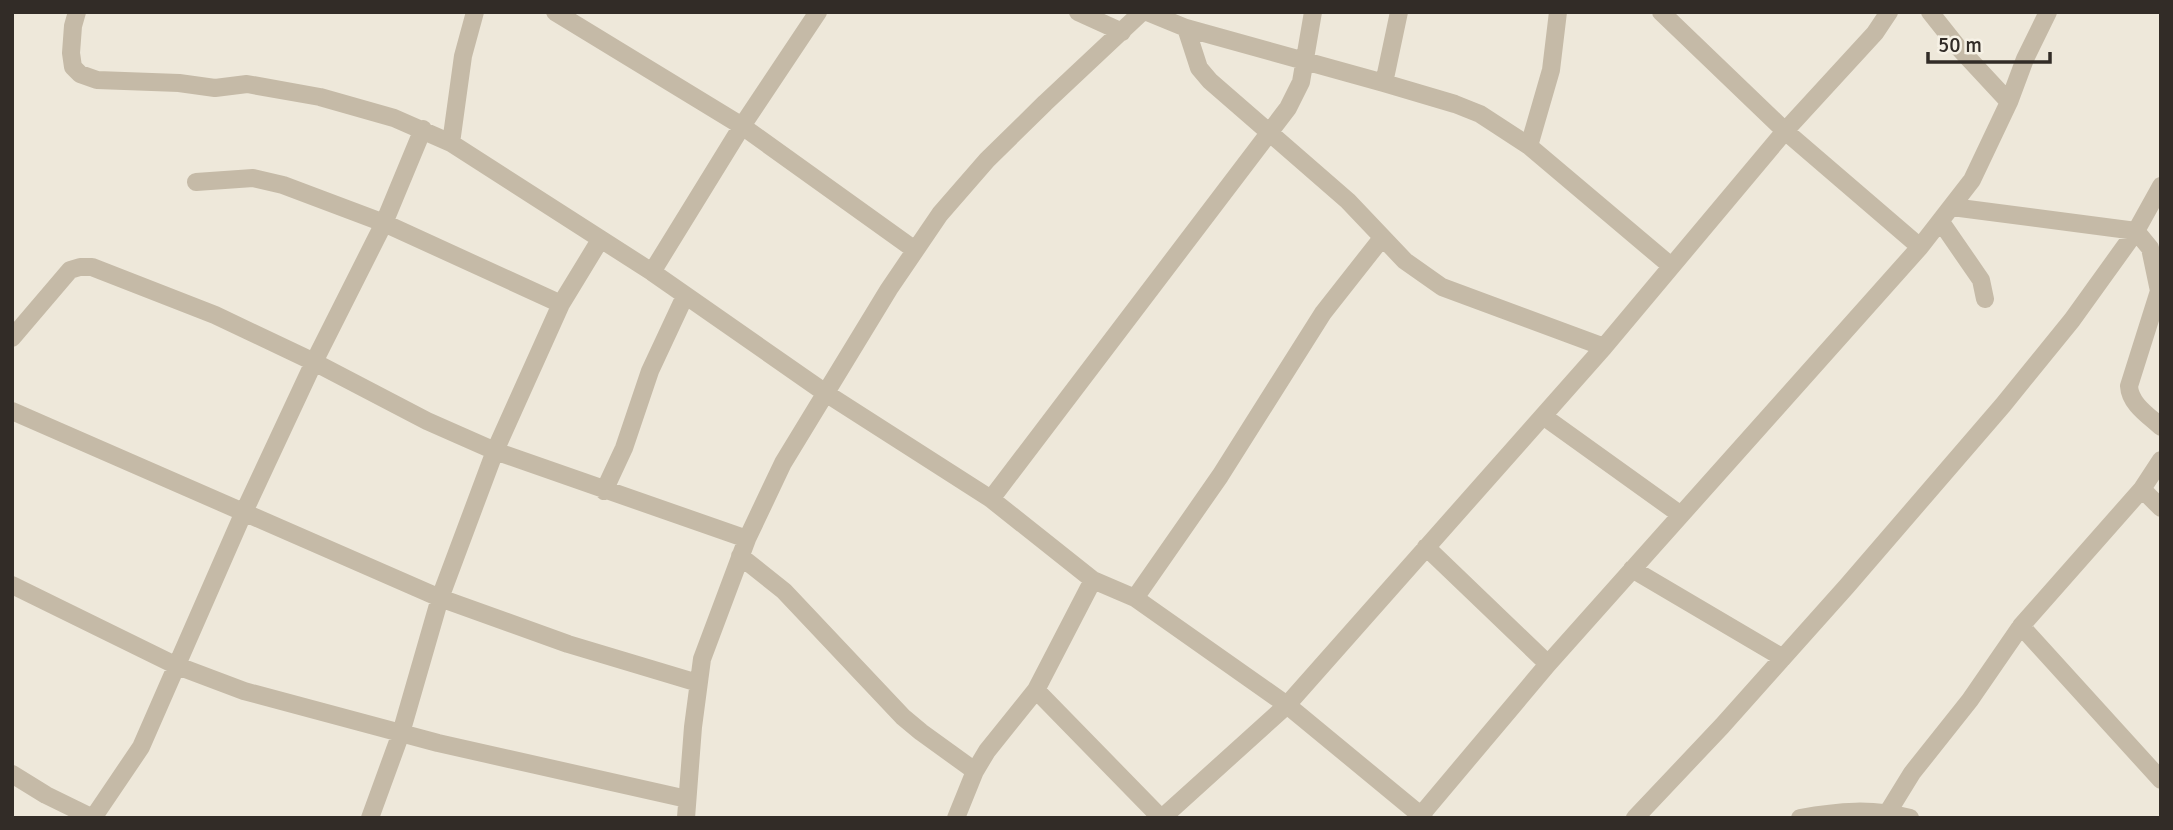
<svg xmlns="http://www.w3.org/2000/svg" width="2173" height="830" viewBox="0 0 2173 830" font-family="Signika,sans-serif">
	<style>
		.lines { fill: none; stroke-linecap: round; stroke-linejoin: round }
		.minor { stroke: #c5baa7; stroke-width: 18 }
	</style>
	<rect width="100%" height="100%" fill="#eee8da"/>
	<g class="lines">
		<path class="minor" d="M77,12L73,26L71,53L73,67L80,74L97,80L179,83L215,88L247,84L320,97L394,118L451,143L652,272L827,394L991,499L1093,580L1135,598L1287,705L1424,818
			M555,12L742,126L915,250
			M1078,12L1122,32
			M1147,12L1186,28L1384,83L1455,104L1480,114L1529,146L1671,266
			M1661,12L1785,131L1920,247
			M1186,28L1199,68L1210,81L1348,201L1405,261L1442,287L1604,347
			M1384,83L1399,12
			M2009,102L2025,59L2048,12
			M451,143L463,56L475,12
			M1529,146L1551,70L1558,12
			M196,182L253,178L283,185L384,223L561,304
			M1952,207L2136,231L2150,248L2159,291L2129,386C2130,404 2148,415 2161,427
			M1941,222L1981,280L1985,299
			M652,272L742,126L818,12
			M12,338L70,270L80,267H92L215,315L314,362L427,421L495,451L747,539
			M12,411L440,598L568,644L698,683
			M1543,416L1681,515
			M2161,460L2142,489L2161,508
			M604,491L624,448L650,371L685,296
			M991,499L1288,108L1301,82L1313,12
			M1426,547L1548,664
			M740,556L784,591L903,717L921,732L975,771
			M1632,569L1783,658
			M12,585L175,665L244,691L438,743L687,799
			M1135,598L1220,476L1323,313L1382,238
			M2021,626L2161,780
			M1036,690L1161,818
			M12,774L46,795L93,818
			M1888,812L1912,773L1970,700L2021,626L2142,489
			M1421,815L1548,664L1920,247L1972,180L2009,102L1957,46L1930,12
			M93,818L141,747L243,514L314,362L384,223L423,129
			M370,818L401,733L440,598L495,451L561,304L600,240
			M686,818L693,727L702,659L747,539L783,463L889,289L940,214L987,160L1045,103L1142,12
			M956,818L975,771L987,751L1036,690L1093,580
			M1162,818L1287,705L1604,347L1785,131L1875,33L1889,12
			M1635,818L1722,726L1847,586L2003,405L2072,320L2136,231L2161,186
			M1800,818C1838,811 1873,808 1910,818"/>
	</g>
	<rect width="2173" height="830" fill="none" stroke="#322c27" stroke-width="28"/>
	<path d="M1928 52v10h122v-10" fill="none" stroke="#322c27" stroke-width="3.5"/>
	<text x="1938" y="52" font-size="21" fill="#322c27" stroke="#f6f1e5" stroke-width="5" paint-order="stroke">50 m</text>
</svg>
